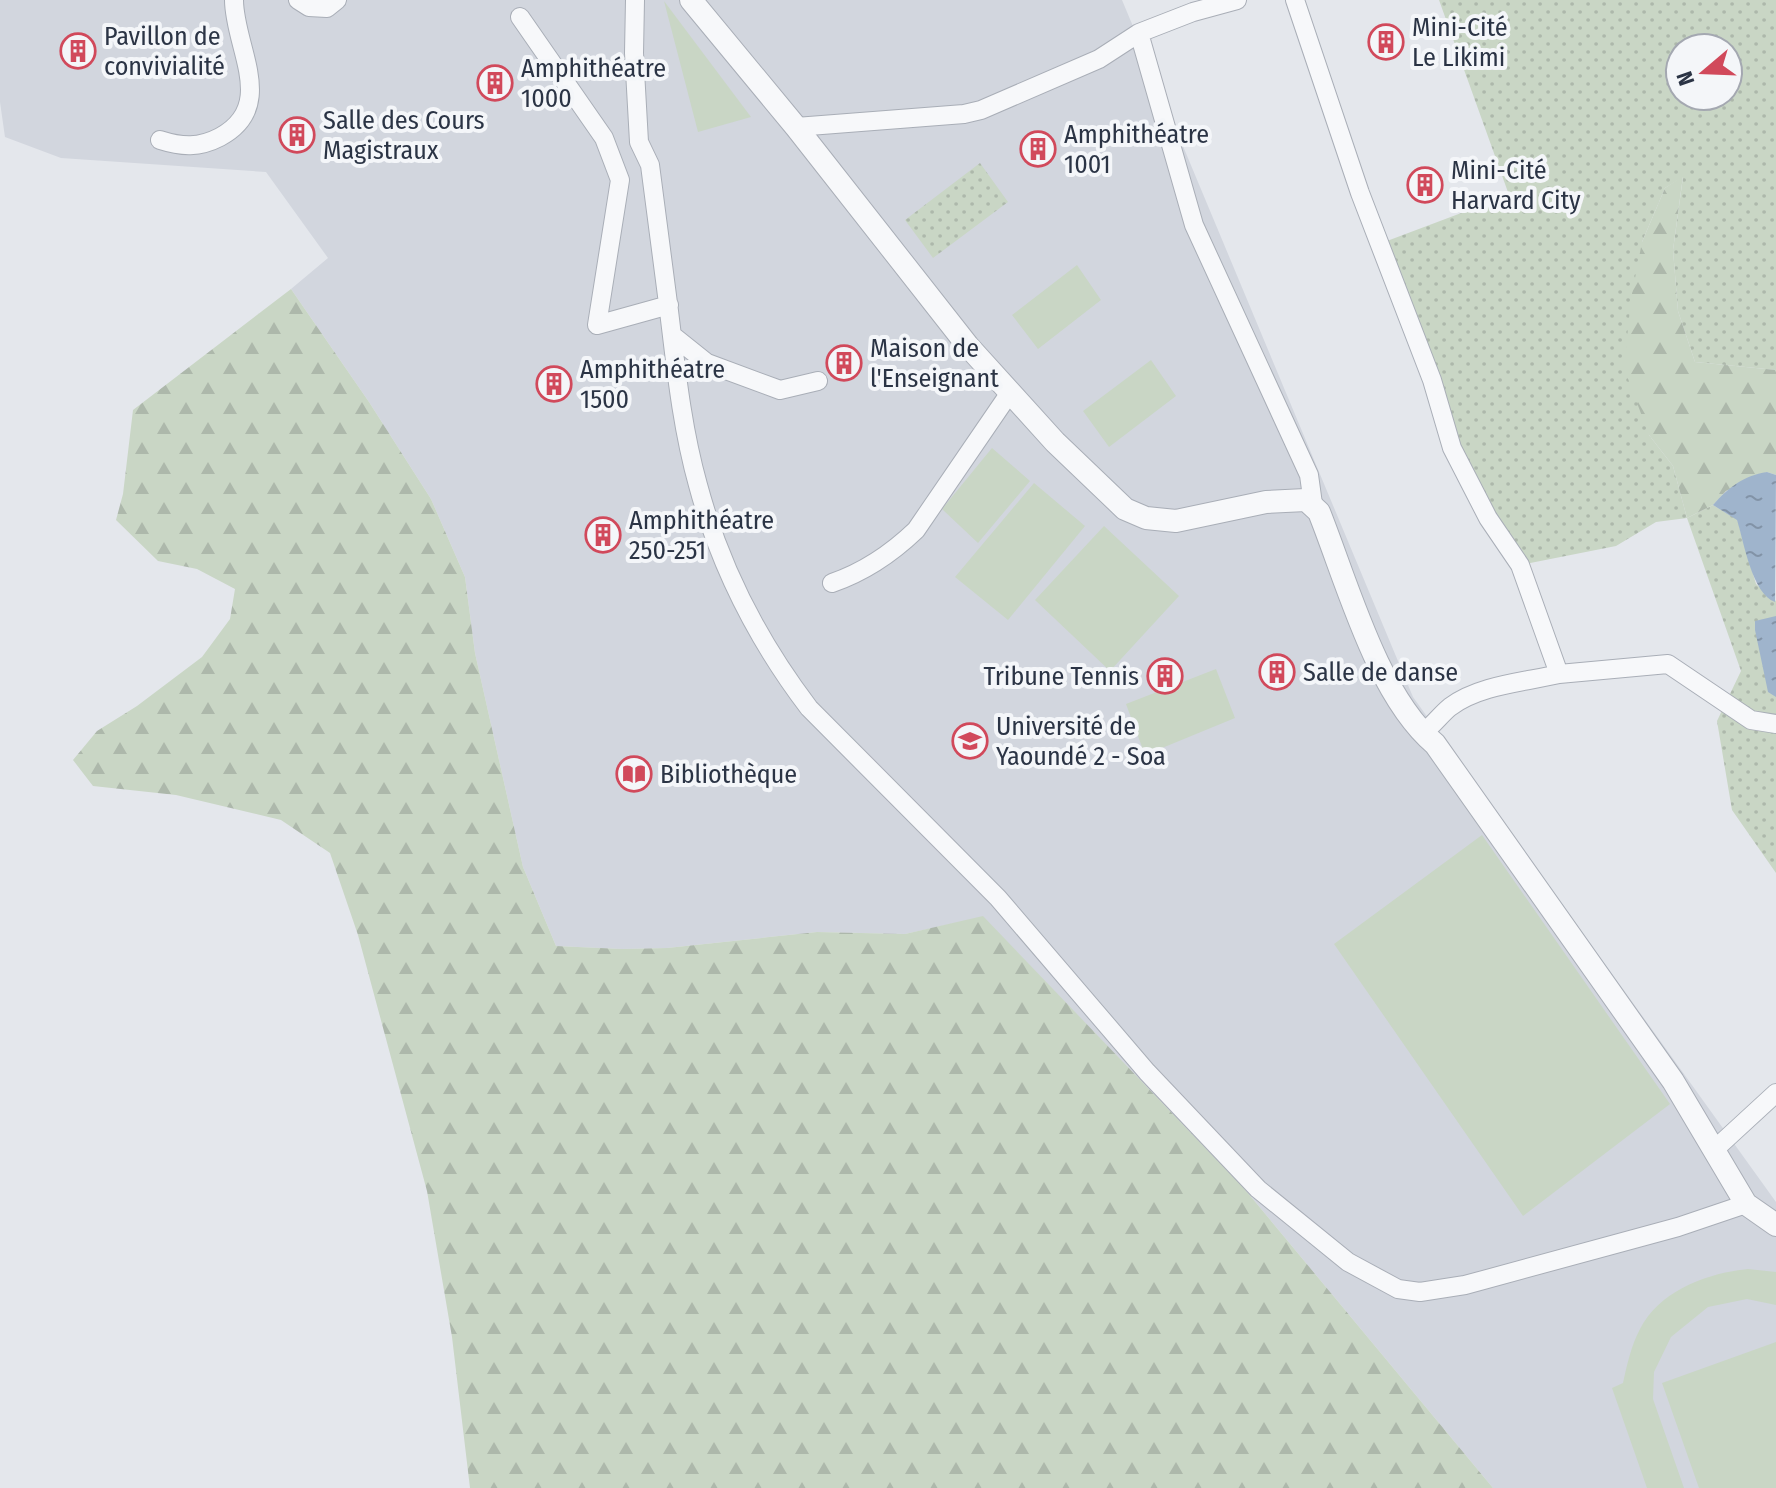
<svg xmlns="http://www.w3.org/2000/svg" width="1776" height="1488" viewBox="0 0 1776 1488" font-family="'Fira Sans Condensed',sans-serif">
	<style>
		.built { fill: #d2d6de }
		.grass { fill: url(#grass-dots); fill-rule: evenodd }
		.forest { fill: url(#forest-firs) }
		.garden { fill: #c9d6c5 }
		.water { fill: url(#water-ripples) }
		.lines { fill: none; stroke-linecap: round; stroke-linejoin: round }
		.minor-casing { stroke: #a9aeb7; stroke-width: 20 }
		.tertiary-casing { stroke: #a9aeb7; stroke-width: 24 }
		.minor { stroke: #f7f8fa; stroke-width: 18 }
		.tertiary { stroke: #f7f8fa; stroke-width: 22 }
		.labels { text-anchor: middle; stroke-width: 8; stroke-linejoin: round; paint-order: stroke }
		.poi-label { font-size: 26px; fill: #2b3445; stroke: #f4f6f9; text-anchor: start }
	</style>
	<defs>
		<pattern id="grass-dots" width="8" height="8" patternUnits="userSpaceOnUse" patternTransform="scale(2)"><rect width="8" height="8" fill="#c9d6c5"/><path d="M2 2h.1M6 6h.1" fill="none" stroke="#adb8ab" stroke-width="1.8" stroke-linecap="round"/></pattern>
		<pattern id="forest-firs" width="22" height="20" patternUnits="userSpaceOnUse" patternTransform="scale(2)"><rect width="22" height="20" fill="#c9d6c5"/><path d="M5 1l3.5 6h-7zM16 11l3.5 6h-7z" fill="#adb8ab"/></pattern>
		<pattern id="water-ripples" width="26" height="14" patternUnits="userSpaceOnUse" patternTransform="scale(2)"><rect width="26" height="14" fill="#9fb4cc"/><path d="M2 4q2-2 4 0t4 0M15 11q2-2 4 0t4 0" fill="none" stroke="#8293a7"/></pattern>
	</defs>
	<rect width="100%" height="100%" fill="#e4e7ec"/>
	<path class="built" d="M0,0H1122L1413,697L1776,1202V1488H1493L1242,1186L983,917L905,934L817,932L667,948L622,949L556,946L523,867L475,653L465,577L431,499L369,402L291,289L328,258L266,172L61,158L5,137L0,102Z"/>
	<path class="grass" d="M1439,0H1776V370L1695,362L1678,311L1673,250L1683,177L1665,188L1642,242L1649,435L1673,466L1687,518L1713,505L1737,519L1756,584L1776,601V873L1732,810L1717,721L1741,671L1687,518L1656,522L1616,546L1520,565L1488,518L1379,244L1509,195ZM1680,48H1728V96H1680Z
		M980,163L1008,202L933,258L905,220Z"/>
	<path class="forest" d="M1683,176L1673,250L1678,311L1695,362L1776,370V475L1767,472L1726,491L1713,505L1687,518L1673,466L1649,435L1624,368L1631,299L1642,242L1665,188Z
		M291,289L369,402L431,499L465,577L475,653L523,867L556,946L622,949L667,948L817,932L905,934L983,916L1242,1186L1493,1488H470L452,1337L427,1191L358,935L330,853L281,820L176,795L93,786L73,760L97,731L137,706L202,657L230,619L235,589L197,569L158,561L116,520L123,494L133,410Z"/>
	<path class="garden" d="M664,1L751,117L698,132Z
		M1077,265L1101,300L1038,349L1012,315Z
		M1151,360L1176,396L1109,447L1083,411Z
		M992,448L1030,481L978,543L942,509Z
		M1034,483L1085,526L1008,620L955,577Z
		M1104,526L1179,596L1110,671L1035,600Z
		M1216,669L1235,718L1145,755L1126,704Z
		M1482,835L1670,1104L1523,1216L1334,944Z
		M1748,1269L1776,1272V1305L1747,1299L1708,1307L1671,1337L1654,1372L1653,1399L1684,1488H1647L1612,1388L1623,1383C1627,1365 1631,1346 1640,1329C1660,1290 1708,1273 1748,1269Z
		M1776,1342V1488H1699L1662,1383Z"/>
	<path class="water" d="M1767,472L1776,475L1775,602C1752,594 1744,542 1737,520L1713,505C1729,487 1743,476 1767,472Z
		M1776,616V697L1768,692L1755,630V621Z"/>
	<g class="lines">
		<defs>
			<path id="minor" d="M298,0L309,7L327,8L337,0
				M635,0L634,53L639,142L650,165C656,214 663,262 669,311C676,369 682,428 698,485C720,567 758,641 809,708L998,898L1147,1072L1258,1189L1348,1262L1398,1289L1420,1292L1465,1285L1678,1227L1746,1204
				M1295,0L1360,193L1432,380L1452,448L1488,518L1520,565L1559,674C1525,682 1479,685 1450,707C1440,715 1433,726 1422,733
				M520,17L604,138L620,180L597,325L669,305
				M1139,33L1194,225L1309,475L1313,504
				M796,127L964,114L981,110L1099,59L1139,33L1193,12L1237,0
				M160,140C182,147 199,148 220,137C278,106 234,47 234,0
				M672,335L707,363L780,390L818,381
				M832,583C864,572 892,553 916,530L1009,394
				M1559,674L1668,664L1751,720L1776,724
				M1714,1150L1776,1093"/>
			<path id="tertiary" d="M691,0L796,127L968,346L1055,442L1125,509L1146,518L1176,521L1266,502L1306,500L1319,512C1347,582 1377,695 1435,744L1673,1081L1746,1204L1776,1225"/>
		</defs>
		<use href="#minor" class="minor-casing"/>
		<use href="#tertiary" class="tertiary-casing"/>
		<use href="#minor" class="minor"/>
		<use href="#tertiary" class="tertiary"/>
	</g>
	<defs>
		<symbol id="building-ring" viewBox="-11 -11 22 22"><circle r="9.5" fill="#f4f6f9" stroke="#d1495b" stroke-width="1.5"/><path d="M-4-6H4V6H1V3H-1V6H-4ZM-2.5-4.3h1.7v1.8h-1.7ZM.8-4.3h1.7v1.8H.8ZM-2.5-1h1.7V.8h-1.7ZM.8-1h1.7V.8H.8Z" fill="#d1495b"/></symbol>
		<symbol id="university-ring" viewBox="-11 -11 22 22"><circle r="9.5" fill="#f4f6f9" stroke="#d1495b" stroke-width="1.5"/><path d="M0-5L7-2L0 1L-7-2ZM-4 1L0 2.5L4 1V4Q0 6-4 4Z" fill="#d1495b"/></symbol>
		<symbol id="library-ring" viewBox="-11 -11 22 22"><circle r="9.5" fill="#f4f6f9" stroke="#d1495b" stroke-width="1.5"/><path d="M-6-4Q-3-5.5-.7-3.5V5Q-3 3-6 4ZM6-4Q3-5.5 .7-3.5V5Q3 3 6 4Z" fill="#d1495b"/></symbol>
	</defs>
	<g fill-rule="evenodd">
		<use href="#building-ring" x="1366" y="22" width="40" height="40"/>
		<use href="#building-ring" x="58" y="31" width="40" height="40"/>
		<use href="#building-ring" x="475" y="63" width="40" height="40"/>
		<use href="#building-ring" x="277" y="115" width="40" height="40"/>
		<use href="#building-ring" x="1018" y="129" width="40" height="40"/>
		<use href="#building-ring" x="1405" y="165" width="40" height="40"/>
		<use href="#building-ring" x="824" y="343" width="40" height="40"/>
		<use href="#building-ring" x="534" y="364" width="40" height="40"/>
		<use href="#building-ring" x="583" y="515" width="40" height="40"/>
		<use href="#building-ring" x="1257" y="652" width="40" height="40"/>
		<use href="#building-ring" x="1145" y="656" width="40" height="40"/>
		<use href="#university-ring" x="950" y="721" width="40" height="40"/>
		<use href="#library-ring" x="614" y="754" width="40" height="40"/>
	</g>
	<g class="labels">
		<g class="poi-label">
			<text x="1412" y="36">Mini-Cité<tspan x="1412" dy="30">Le Likimi</tspan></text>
			<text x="104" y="45">Pavillon de<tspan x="104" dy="30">convivialité</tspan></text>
			<text x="521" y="77">Amphithéatre<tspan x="521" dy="30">1000</tspan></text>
			<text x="323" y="129">Salle des Cours<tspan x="323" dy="30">Magistraux</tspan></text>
			<text x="1064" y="143">Amphithéatre<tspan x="1064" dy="30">1001</tspan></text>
			<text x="1451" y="179">Mini-Cité<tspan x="1451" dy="30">Harvard City</tspan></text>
			<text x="870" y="357">Maison de<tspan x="870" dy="30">l'Enseignant</tspan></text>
			<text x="580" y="378">Amphithéatre<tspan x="580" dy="30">1500</tspan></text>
			<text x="629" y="529">Amphithéatre<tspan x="629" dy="30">250-251</tspan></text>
			<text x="1303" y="681">Salle de danse</text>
			<text x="1139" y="685" text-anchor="end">Tribune Tennis</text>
			<text x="996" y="735">Université de<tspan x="996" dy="30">Yaoundé 2 - Soa</tspan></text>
			<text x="660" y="783">Bibliothèque</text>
		</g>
	</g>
	<g transform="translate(1704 72) rotate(251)"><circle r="38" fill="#f4f6f9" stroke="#a4a8b1" stroke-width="2"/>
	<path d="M0-6L14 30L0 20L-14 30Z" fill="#d1495b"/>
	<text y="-12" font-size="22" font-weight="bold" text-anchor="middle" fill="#2b3445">N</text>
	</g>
</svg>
